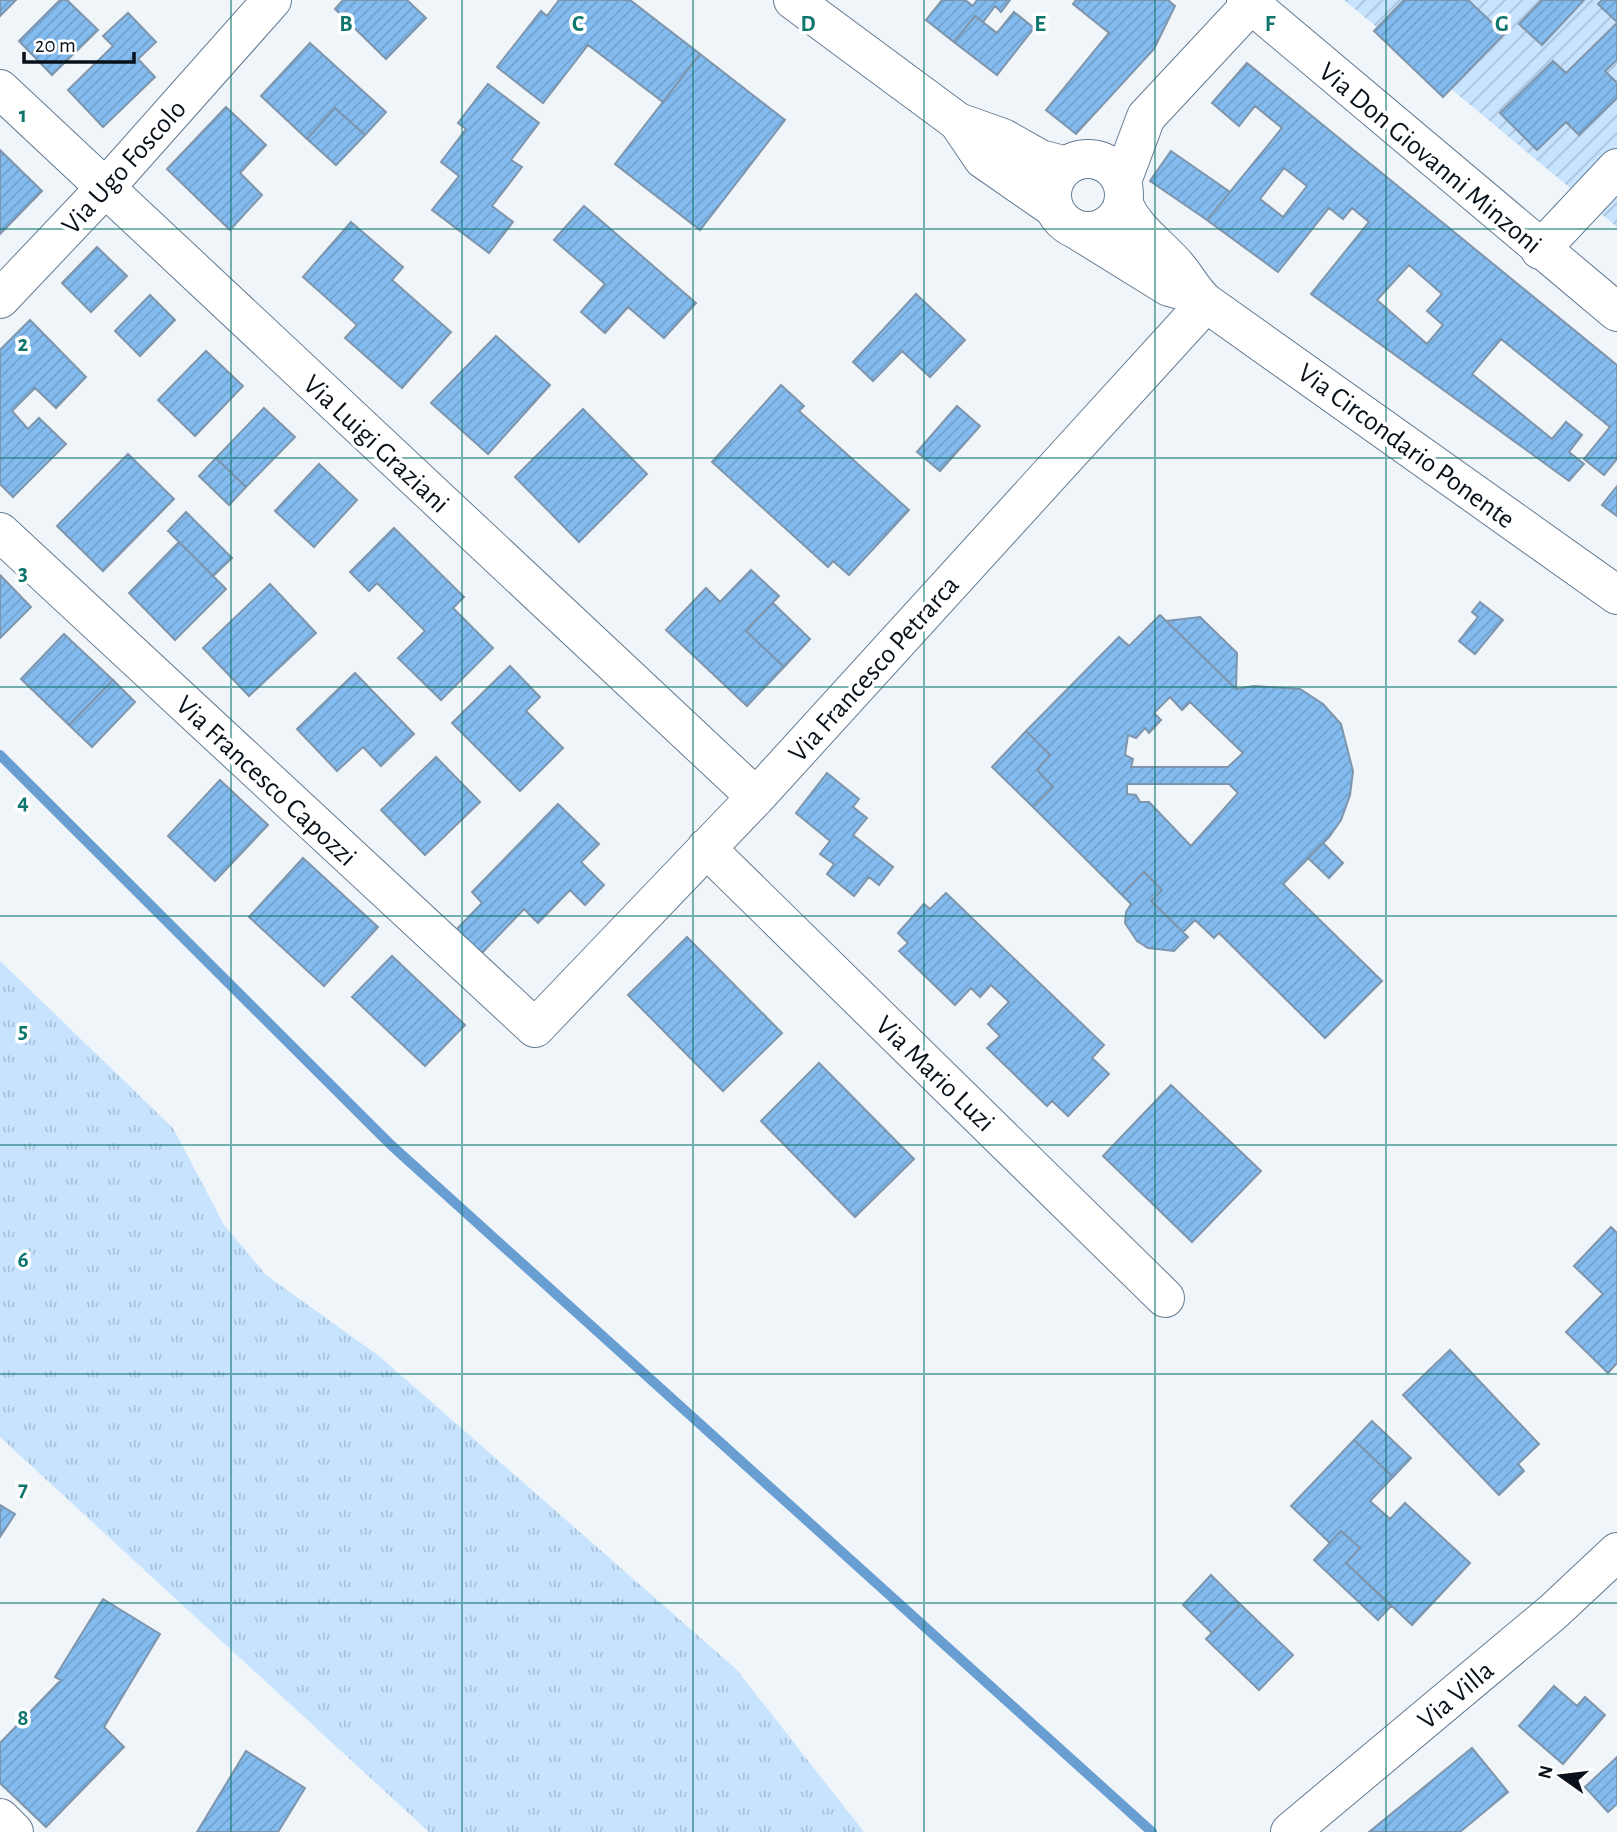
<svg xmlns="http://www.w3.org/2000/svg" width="1617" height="1832" viewBox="0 0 1617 1832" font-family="'Alegreya Sans',sans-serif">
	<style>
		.grass { fill: url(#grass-tufts) }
		.garden { fill: url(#garden-furrows) }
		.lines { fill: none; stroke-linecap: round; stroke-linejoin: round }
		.stream { stroke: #689ed1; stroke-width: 10 }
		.building { fill: url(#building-hatch); stroke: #7e95ac; stroke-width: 2; fill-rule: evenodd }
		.minor-casing { stroke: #657c92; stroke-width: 40 }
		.minor { stroke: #fff; stroke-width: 38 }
		.grid { fill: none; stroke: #0f766e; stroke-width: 2; stroke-opacity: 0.55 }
		.labels { text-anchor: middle; stroke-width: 7; stroke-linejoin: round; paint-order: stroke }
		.street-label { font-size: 28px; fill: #081119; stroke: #fff }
		.grid-label { font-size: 23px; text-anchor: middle; font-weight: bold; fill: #0f766e; stroke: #fff; stroke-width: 7; stroke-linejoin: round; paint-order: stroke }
	</style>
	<defs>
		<pattern id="grass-tufts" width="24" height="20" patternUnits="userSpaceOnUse" patternTransform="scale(1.75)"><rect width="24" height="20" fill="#c7e3fe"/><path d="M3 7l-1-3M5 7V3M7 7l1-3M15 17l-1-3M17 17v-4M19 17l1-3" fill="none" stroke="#a9c2d9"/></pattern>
		<pattern id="garden-furrows" width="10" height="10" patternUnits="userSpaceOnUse" patternTransform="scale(1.75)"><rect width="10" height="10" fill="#c7e3fe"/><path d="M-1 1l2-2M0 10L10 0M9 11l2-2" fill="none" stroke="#a9c2d9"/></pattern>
		<pattern id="building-hatch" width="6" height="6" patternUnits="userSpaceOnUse" patternTransform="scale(1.75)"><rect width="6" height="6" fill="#84bcf0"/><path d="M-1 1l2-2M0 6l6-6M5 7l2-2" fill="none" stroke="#70a1cd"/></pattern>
	</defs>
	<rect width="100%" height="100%" fill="#f0f5fa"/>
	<path class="grass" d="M0,961L173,1128L224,1225L266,1275L379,1356L736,1669L864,1832H429L0,1437Z"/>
	<path class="garden" d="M1344,0H1617V227Z"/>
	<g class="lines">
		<path class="stream" d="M0,755L391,1145L1152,1832"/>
	</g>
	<path class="building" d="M0,0H16L0,16Z
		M60,0H67L98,30L52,75L19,41Z
		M343,0H407L426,18L386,59L335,9Z
		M559,0H630L700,54L663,102L588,45L543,103L497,67L541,11L547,16Z
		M942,0H965L973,6L977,0H1010L1001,12L995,6L983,22L975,16L954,42L926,20Z
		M1076,0H1168L1175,6L1154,49L1076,134L1046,110L1109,33L1073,4Z
		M1404,0H1468L1504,34L1443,97L1374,31Z
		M1542,0H1584L1542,45L1519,24Z
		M1602,0H1617V22L1598,4Z
		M1014,12L1034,28L997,75L954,42L975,16L997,33Z
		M128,13L156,42L138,59L155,77L103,127L68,90L113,46L103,36Z
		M1617,23V60L1605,71L1617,83V98L1579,135L1566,122L1537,150L1500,113L1553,61L1566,73Z
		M310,43L386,112L365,135L335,108L307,139L261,96Z
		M700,54L785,120L700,230L615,164Z
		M1247,63L1617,365V459L1604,475L1584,459L1610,427L1501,339L1472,374L1552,439L1566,422L1582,435L1569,452L1584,464L1569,481L1311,294L1369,222L1352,208L1343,219L1329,208L1278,272L1207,220L1282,128L1255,106L1239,126L1212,103ZM1284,168L1307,186L1283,217L1260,199ZM1409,265L1442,294L1427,311L1443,325L1427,344L1377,300Z
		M488,84L539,123L511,160L522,167L492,206L513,222L489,253L432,210L459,176L441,162L466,129L458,123Z
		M226,107L266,145L240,173L262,195L230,230L167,169Z
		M335,108L365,135L336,165L307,139Z
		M0,150L42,191L0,234Z
		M1171,151L1230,192L1207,220L1150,181Z
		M584,206L696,303L664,338L628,307L605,333L581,312L605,284L554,240Z
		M351,222L403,267L392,280L451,332L402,388L345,338L357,325L303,277Z
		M97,247L127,276L91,312L62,283Z
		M916,294L965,340L930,377L902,351L873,381L853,362Z
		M150,295L175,320L140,356L115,331Z
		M30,320L86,377L56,408L35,388L12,411L28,429L39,418L66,444L13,497L0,484V350Z
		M496,336L550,385L488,454L431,403Z
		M206,351L243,386L195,436L158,400Z
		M781,385L804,406L799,411L909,510L849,575L833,561L828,567L712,462Z
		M957,406L980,426L940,471L917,452Z
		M264,408L295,437L246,487L216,458Z
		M583,409L647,474L579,542L515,477Z
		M128,454L174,499L103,571L57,526Z
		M216,458L246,487L229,505L199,476Z
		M319,464L357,500L314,547L275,511Z
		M1617,486V516L1602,505Z
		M186,512L232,558L213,576L168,531Z
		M394,528L464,597L453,608L493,648L441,700L398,658L425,631L377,583L369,591L350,572Z
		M179,542L226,589L175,640L129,593Z
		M751,570L779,596L746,631L784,667L747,706L666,630L706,588L720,602Z
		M0,575L31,607L0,638Z
		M270,584L316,633L249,696L203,648Z
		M1480,602L1503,620L1475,654L1459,641L1478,617L1472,612Z
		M773,603L810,639L784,667L746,631Z
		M1160,615L1236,689L1254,686L1300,689L1323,704L1341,724L1353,771L1350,795L1341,820L1329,837L1283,884L1382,981L1325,1038L1219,933L1214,938L1195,920L1183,932L1151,901L1162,890L1144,872L1122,895L1033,807L1053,787L1037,770L1050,755L1026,731L1119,637L1129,646ZM1170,697L1182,710L1190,702L1243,753L1228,767H1131L1133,759L1125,755L1128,735L1136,738L1145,728L1149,733L1161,720L1154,713ZM1127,784H1229L1238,793L1191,846L1149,802H1140L1136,795L1127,794Z
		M1200,617L1237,653L1236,689L1166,621Z
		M64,634L113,680L69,725L21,679Z
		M510,666L540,697L526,711L563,748L520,791L452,723Z
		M355,673L414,734L381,766L363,747L337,771L297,729Z
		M113,680L135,702L92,747L69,725Z
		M1026,731L1050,755L1037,770L1053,787L1033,807L992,767Z
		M436,757L480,802L425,855L381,810Z
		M827,773L859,799L853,807L867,818L853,835L893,867L879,885L869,877L854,896L827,874L834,864L820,854L830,841L796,813Z
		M220,780L268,825L215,881L168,836Z
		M558,804L599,844L581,862L604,885L585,905L570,890L538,923L524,909L480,955L455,931L482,903L472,892Z
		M1323,843L1343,863L1329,878L1308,858Z
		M303,858L378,927L324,986L249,917Z
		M1144,872L1162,890L1151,901L1188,937L1174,951L1148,948L1137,941L1125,923L1126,912L1131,904L1122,895Z
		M946,893L1104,1045L1092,1058L1109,1074L1068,1116L1052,1101L1047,1106L987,1048L1000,1036L988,1024L1009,1002L991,985L980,997L971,988L955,1005L899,951L908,943L898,933L924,904L930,909Z
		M687,937L782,1033L723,1091L628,995Z
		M392,956L465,1025L425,1066L352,997Z
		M819,1063L914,1159L855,1217L761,1121Z
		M1171,1085L1261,1171L1192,1242L1103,1156Z
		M1611,1227L1617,1233V1363L1608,1373L1566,1332L1603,1294L1574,1266Z
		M1450,1350L1539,1444L1518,1464L1524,1471L1499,1495L1403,1395Z
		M1372,1421L1411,1458L1393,1477L1354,1440Z
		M1354,1440L1393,1477L1370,1501L1390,1519L1405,1503L1470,1563L1412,1625L1346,1563L1360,1548L1341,1531L1330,1543L1291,1506Z
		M0,1505L15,1514L0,1537Z
		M1341,1531L1360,1548L1346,1563L1391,1606L1378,1620L1314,1560Z
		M1211,1575L1240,1604L1212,1633L1183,1605Z
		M103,1599L160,1634L104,1727L124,1747L46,1827L0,1783V1743L61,1680L55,1677Z
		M1240,1604L1293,1655L1259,1690L1206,1639Z
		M1554,1686L1577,1706L1585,1697L1605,1715L1563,1764L1519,1726Z
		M1472,1748L1508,1792L1460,1832H1369Z
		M246,1751L305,1788L278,1832H197Z
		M1617,1757V1804L1608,1812L1585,1787Z"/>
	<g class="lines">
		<defs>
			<path id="minor" d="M793,0L958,122L1003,138L1040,159L1067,166
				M1246,0L1617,312
				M0,89L756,797
				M958,122L983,159L1055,209
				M1052 195a36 36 0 1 1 72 0a36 36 0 1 1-72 0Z
				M1122,181L1146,117L1255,0
				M1124,205C1136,232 1160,246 1178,268C1188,280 1194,293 1206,303L1617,595
				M1077,230L1169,287L1188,292
				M1540,250L1617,168
				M0,299L105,188L272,0
				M0,532L535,1028L756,797L1206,303
				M706,848L1165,1298
				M0,1818L14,1832
				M1290,1832L1553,1612L1617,1552"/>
		</defs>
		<use href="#minor" class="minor-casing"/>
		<use href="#minor" class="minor"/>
	</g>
	<path class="grid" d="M231,0V1832M462,0V1832M693,0V1832M924,0V1832M1155,0V1832M1386,0V1832M0,229H1617M0,458H1617M0,687H1617M0,916H1617M0,1145H1617M0,1374H1617M0,1603H1617"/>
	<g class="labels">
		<g class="street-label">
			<text transform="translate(1431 157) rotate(40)" y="10">Via Don Giovanni Minzoni</text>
			<text transform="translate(123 166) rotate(-48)" y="10">Via Ugo Foscolo</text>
			<text transform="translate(377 443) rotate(43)" y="10">Via Luigi Graziani</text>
			<text transform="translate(1407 445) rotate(36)" y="10">Via Circondario Ponente</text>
			<text transform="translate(873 668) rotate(-48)" y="10">Via Francesco Petrarca</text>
			<text transform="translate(267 780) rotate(43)" y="10">Via Francesco Capozzi</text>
			<text transform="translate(936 1073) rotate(44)" y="10">Via Mario Luzi</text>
			<text transform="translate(1455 1694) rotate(-40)" y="10">Via Villa</text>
		</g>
	</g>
	<g class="grid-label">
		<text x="346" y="31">B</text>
		<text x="578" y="31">C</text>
		<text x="808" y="31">D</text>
		<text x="1040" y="31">E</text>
		<text x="1270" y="31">F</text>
		<text x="1502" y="31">G</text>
		<text x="23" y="122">1</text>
		<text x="23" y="351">2</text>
		<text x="23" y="580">3</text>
		<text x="23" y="809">4</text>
		<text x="23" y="1038">5</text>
		<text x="23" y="1267">6</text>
		<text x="23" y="1496">7</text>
		<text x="23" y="1725">8</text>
	</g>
	<g transform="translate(1561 1776) rotate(284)" stroke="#ffffff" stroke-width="5" paint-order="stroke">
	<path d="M0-5L12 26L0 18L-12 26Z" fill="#081119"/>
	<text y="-10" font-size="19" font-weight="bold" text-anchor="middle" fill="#081119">N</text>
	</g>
	<path d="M24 52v10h110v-10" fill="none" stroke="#081119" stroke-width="3.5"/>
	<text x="35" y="52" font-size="21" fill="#081119" stroke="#ffffff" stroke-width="5" paint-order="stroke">20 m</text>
</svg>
